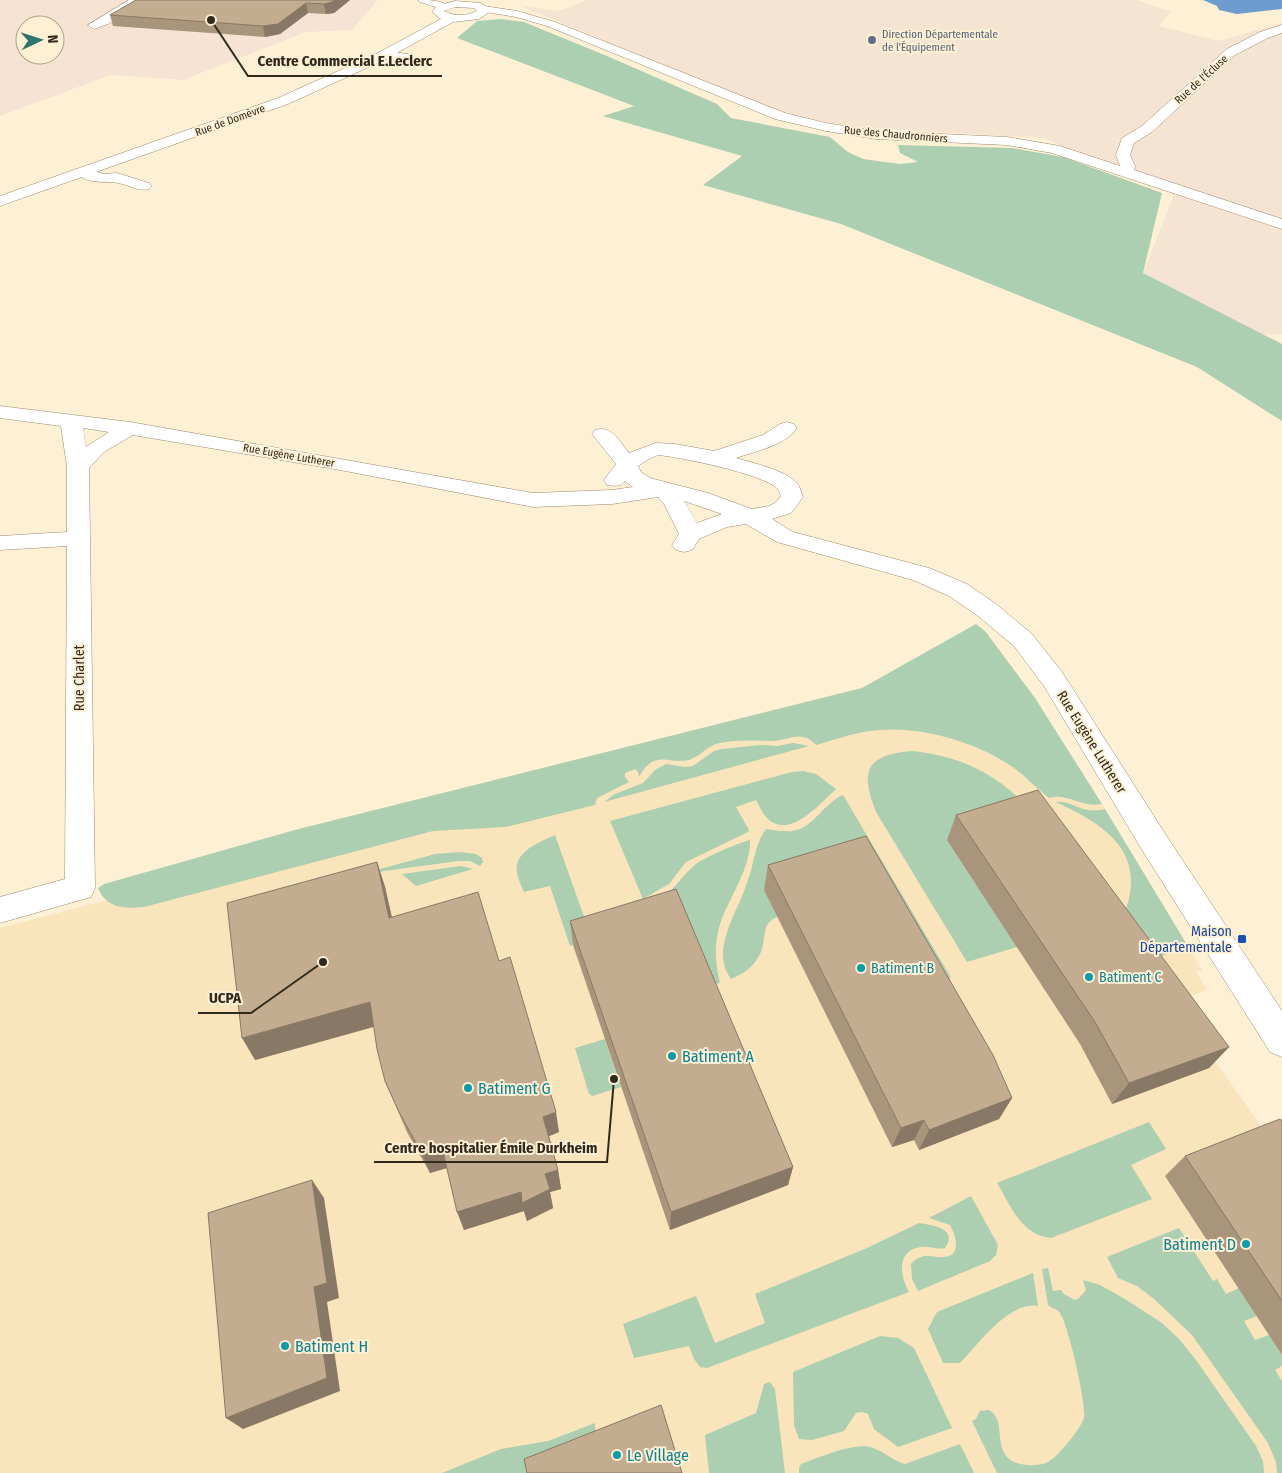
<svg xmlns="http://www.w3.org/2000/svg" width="1282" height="1473" viewBox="0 0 1282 1473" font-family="'Fira Sans Condensed',sans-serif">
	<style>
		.commercial { fill: #f7e3d4; fill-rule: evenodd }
		.industrial { fill: #f6e4d3 }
		.built { fill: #f9e4bc }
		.green { fill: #accfb1 }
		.water { fill: #6d9cce }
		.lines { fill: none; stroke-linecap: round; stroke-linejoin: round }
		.street-casing { stroke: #99896b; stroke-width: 1 }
		.secondary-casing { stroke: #99896b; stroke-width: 1 }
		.street { fill: #fff; fill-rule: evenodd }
		.secondary { fill: #fff; fill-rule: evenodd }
		.wall { fill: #a9947c }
		.shaded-wall { fill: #897865 }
		.building { fill: #c4ac90; stroke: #897865 }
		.service-dot { fill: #5c6f8a; stroke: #fef0d5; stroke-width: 2 }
		.transit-dot { fill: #1a4fb4; stroke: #fef0d5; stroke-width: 2 }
		.culture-dot { fill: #0f9aa8; stroke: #fef0d5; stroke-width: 2 }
		.labels { text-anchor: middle; stroke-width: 4; stroke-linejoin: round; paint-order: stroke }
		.far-service-label { font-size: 11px; fill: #4e5e75; stroke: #fef0d5; text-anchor: start }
		.far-street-label { font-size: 11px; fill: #302a1d; stroke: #fef0d5 }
		.street-label { font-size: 14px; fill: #302a1d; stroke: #fef0d5 }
		.transit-label { font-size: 14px; fill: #164399; stroke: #fef0d5; text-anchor: end }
		.culture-label { font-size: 14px; fill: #0d838f; stroke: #fef0d5; text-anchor: start }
		.near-culture-label { font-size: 16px; fill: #0d838f; stroke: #fef0d5; text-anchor: start }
		.leader { fill: none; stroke: #302a1d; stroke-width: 2 }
		.callout-dot { fill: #302a1d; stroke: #fef0d5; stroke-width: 2 }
		.callout-label { font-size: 15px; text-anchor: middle; font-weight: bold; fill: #302a1d; stroke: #fef0d5; stroke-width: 4; stroke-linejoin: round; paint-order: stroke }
	</style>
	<rect width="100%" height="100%" fill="#fef0d5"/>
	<path class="commercial" d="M0,0H378L352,30L306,32L183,80L111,75L0,116ZM25,25H55V55H25Z"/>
	<path class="industrial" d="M587,0H1138L1171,12L1159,26L1218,41L1282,23V334L1263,335L1143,273L1174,195L1043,138L854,127L805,118L757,104L521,6L559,11Z"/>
	<path class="built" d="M976,624L985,631L1035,698L1105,809L1202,970L1196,972L1207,990L1173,1003L1282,1155V1473H0V928L111,899L295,830L862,688Z"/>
	<path class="green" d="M501,19L524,22L607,56L717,104L731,118L830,137L848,152L863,159L900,164L918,162L900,153L898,145L1012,148L1063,157L1162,193L1143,273L1282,344V421L1197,367L841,224L703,185L742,156L603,116L634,106L457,38L477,21Z
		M976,624L985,631L1035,698L1102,804C1081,808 1067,792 1049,798C1037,789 1027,777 1014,768C979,743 923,726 880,730C858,731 837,739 816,745C813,741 808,738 803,737C793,735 783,741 773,741C754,741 734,739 716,744C705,748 699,757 689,760C669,765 655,748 639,777L638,772L635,769L625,773V777L629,782L597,798L595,805L506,827L433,831L144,907C124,909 106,908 98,888L104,884L295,830L862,688Z
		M793,743L809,746L604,802L615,794L643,783L655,770L666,764L685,767L693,766L714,751L722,749L760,745L777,746Z
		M912,751C961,756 997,774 1031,810L1017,947L967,962L876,812C860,771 865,755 912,751Z
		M803,771L816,774L836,789C820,803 789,842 766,817C762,813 759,805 756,800L736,807L749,830L748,832L686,862L669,884L643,899L610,821L792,772Z
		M843,795L950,976L949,986L778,917C760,922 767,941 760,954C754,967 744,973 731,979C725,971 722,960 723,950C726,925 741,903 748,880C755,861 754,846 766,829C798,834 802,832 824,809C830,804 835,798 843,795Z
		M1056,802C1073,800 1080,815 1105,809L1186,943L1182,949L1161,956L1126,909C1146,849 1102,824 1056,802Z
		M555,835L592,939L570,946L550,886L524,892C521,885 515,873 517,865C520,849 542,841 555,835Z
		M750,840C751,872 724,903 718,932C714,949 716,966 720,983L705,987L662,898C676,888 683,874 696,864C707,856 736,844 750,840Z
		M460,852L476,854L482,858L483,862L480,866L470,861H459L384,871L358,881L228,914L230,910L435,854Z
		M461,866L473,869L416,886L402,874Z
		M605,1039L621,1087L592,1096L589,1094L575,1048Z
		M1149,1122L1166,1149L1131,1165L1152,1199L1051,1238C1021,1235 1011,1206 997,1183Z
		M971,1196L998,1245L996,1255L990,1261L918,1291L912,1279L911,1264C914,1261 917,1258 921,1257C928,1254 934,1257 941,1257C962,1258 957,1238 950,1225L929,1218Z
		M919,1223C931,1225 959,1228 945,1248C937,1250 929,1246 921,1247C896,1250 900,1276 909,1292L707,1368L700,1367L694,1359L689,1346L634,1358L623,1324L696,1296L715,1343L765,1323L755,1294L867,1248Z
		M1179,1228L1213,1281L1217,1279L1226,1294L1239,1288L1257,1316L1244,1321L1255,1340L1269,1335L1282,1355V1366L1275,1370L1282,1381V1473H1277L1276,1462L1268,1443L1192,1335L1154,1299L1137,1286L1118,1278L1107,1257Z
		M1048,1268L1053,1291L1061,1290L1064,1294L1075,1300L1079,1298L1086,1290L1083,1280L1100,1285L1125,1299L1162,1323L1179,1339L1196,1360L1256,1446L1263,1461L1264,1473H997L972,1421L976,1419L980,1411L989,1410C1008,1421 991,1451 1014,1462C1023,1466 1043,1467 1051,1460C1060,1454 1081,1428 1084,1418C1087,1406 1068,1324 1060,1313C1058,1309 1052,1309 1048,1305L1042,1269Z
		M1033,1273L1038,1306C1008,1301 978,1345 960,1363H943L928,1329L937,1312Z
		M880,1336L898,1338L914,1348L952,1428L898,1447L874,1429L868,1414L862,1412L856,1413L844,1431L812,1440L799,1439L794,1425L793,1372Z
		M770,1382L775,1389L785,1473H709L705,1435L756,1413L764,1384Z
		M595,1423L596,1442L529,1473H442L501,1449L548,1441Z
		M960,1444L974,1473H799V1468L801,1464C818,1458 857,1441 873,1448C885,1452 893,1461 905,1464Z"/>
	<path class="water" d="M1203,0H1282V9L1237,14L1219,10L1217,6Z"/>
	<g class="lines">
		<defs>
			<path id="street" d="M129,0H141L142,2L108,24L94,29L88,25Z
				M418,0C429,0 442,0 451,7L445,10L420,2Z
				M484,6L517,11L555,22L785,113L826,123L876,131L1007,137L1060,146L1120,166L1116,155L1122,138L1142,126L1227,49L1260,32L1282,25V33L1268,38L1235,55L1152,132L1134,143L1130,155L1135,166L1134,170L1282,219V229L1052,153L1007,145L876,139L826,131L775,119L547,26L516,17L480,11L478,9L480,7Z
				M384,51L408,54L414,58L408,62L380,58L378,55L380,52Z
				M85,167L103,174L117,173L149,183L152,186L149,189C139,192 129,185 118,183C105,180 87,186 77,172L80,169Z
				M0,406L130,422L533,493L612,490L633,487L625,481C621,487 614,486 607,485L604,480L616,464L592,434L595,430C612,425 619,441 629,453L656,443L675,444L714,451L763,435L780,424L787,422L794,424L797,428C785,446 755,451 736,458C753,463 784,470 796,482C800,486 801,492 803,497L791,513L772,519L793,532L929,568L967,584L996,604L1032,634L1062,672L1164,832L1282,1011V1057L1270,1052L1142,850L1044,686L1014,646L978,616L949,596L913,580L777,542L746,524L727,527L699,539L692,550L684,552L676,550L672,545L679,534L664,504L658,497L612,504L533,507L340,470L133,435L104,452L89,468L95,888L91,897L0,923V897L65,879L67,546L0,550V536L67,532V467L61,426L0,418ZM83,428L109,432L86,447ZM658,455C680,457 764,474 778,489C779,490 780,495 781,496L775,503L769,506L752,509L708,493L650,478L641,472L638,466L649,459ZM684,501L722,514L697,523Z"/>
			<path id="secondary" d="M455,1L481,3L491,11L479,19L453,22L382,61L288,104L0,206V196L278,98L374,55L441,19L432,12L437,6ZM455,7L474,8L477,11C467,16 455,17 444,11Z"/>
		</defs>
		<use href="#street" class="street-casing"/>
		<use href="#secondary" class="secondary-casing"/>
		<use href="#street" class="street"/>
		<use href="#secondary" class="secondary"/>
	</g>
	<path class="wall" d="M136,0H350L334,13L326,14L308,13L280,34L265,37L113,26L110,15Z
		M956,815L1229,1047L1209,1068L1112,1104L1080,1044L947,840Z
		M377,862L385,887L392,917L499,961L559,1132L549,1136L558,1170L561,1189L550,1192L553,1208L527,1221L524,1211L464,1230L447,1168L430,1173L407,1132L385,1081L374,1027L255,1060Z
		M768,865L1012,1098L999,1119L919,1150L914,1140L892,1147L764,890Z
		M570,921L793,1167L788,1185L670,1230L573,945Z
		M1282,1121V1355L1165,1176L1185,1156Z"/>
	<path class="shaded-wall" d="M335,0H350L334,13L326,14L324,4Z
		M306,3L308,13L280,34L265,37L263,26Z
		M377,862L385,887L397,942L389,918Z
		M370,1002L379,1025L255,1060L242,1038Z
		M1229,1047L1209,1068L1112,1104L1129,1083Z
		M1012,1098L999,1119L919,1150L929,1130Z
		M556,1112L559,1132L547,1137L543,1117Z
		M924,1120L914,1140L892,1147L901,1128Z
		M442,1147L450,1167L430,1173L422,1154Z
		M793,1167L788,1185L670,1230L671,1212Z
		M558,1170L561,1189L550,1192L553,1208L527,1221L524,1211L464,1230L457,1212L545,1174Z
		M312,1180L324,1198L339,1298L327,1302L340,1391L243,1429L226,1418L314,1287Z"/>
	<path class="building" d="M136,0H335L332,2L324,4L306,3L278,24L263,26L110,15Z
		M1038,790L1229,1047L1129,1083L1095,1022L956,815Z
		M866,836L993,1055L1012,1098L929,1130L924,1120L901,1128L768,865Z
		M377,862L389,918L478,892L499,961L510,957L556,1112L543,1117L558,1170L545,1174L550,1189L522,1203L521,1192L457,1212L442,1147L422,1154L399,1112L385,1081L377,1049L370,1002L242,1038L227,903Z
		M676,889L793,1167L671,1212L570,921Z
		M1280,1119L1282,1121V1301L1185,1156Z
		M312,1180L327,1283L314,1287L327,1378L226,1418L208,1213Z
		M661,1405L682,1473H527L524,1459Z"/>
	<circle class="service-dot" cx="872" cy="40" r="5"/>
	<rect class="transit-dot" x="1237" y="934" width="10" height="10" rx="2.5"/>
	<g class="culture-dot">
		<circle cx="861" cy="968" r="5"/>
		<circle cx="1089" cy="977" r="5"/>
		<circle cx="672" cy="1056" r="5"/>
		<circle cx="468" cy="1088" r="5"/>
		<circle cx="1246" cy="1244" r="5"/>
		<circle cx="285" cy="1346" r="5"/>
		<circle cx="617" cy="1455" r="5"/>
	</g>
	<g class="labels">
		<g class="far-service-label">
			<text x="882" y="38">Direction Départementale<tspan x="882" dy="13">de l'Équipement</tspan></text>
		</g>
		<g class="far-street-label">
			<text transform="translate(1201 79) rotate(-42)" y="4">Rue de l'Écluse</text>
			<text transform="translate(230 120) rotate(-20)" y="4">Rue de Domèvre</text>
			<text transform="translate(896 134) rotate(5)" y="4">Rue des Chaudronniers</text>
			<text transform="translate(289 455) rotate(10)" y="4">Rue Eugène Lutherer</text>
		</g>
		<g class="street-label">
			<text transform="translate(79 678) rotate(-90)" y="5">Rue Charlet</text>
			<text transform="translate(1092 742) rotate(58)" y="5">Rue Eugène Lutherer</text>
		</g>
		<g class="transit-label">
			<text x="1232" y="936">Maison<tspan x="1232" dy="16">Départementale</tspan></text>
		</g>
		<g class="culture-label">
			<text x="871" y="973">Batiment B</text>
			<text x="1099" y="982">Batiment C</text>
		</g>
		<g class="near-culture-label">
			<text x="682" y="1062">Batiment A</text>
			<text x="478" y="1094">Batiment G</text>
			<text x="1236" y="1250" text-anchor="end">Batiment D</text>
			<text x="295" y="1352">Batiment H</text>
			<text x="627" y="1461">Le Village</text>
		</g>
	</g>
	<path class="leader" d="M211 20L248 76H442M323 962L251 1013H198M614 1079L607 1162H374"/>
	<g class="callout-dot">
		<circle cx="211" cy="20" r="5"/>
		<circle cx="323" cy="962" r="5"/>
		<circle cx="614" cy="1079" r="5"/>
	</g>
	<g class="callout-label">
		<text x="345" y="66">Centre Commercial E.Leclerc</text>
		<text x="225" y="1003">UCPA</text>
		<text x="491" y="1153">Centre hospitalier Émile Durkheim</text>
	</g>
	<g transform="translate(40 40) rotate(86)"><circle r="24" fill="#fef0d5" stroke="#aca18b"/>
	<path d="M0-4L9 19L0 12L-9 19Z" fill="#2e756c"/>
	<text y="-8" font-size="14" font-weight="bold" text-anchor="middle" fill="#302a1d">N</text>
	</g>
</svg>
